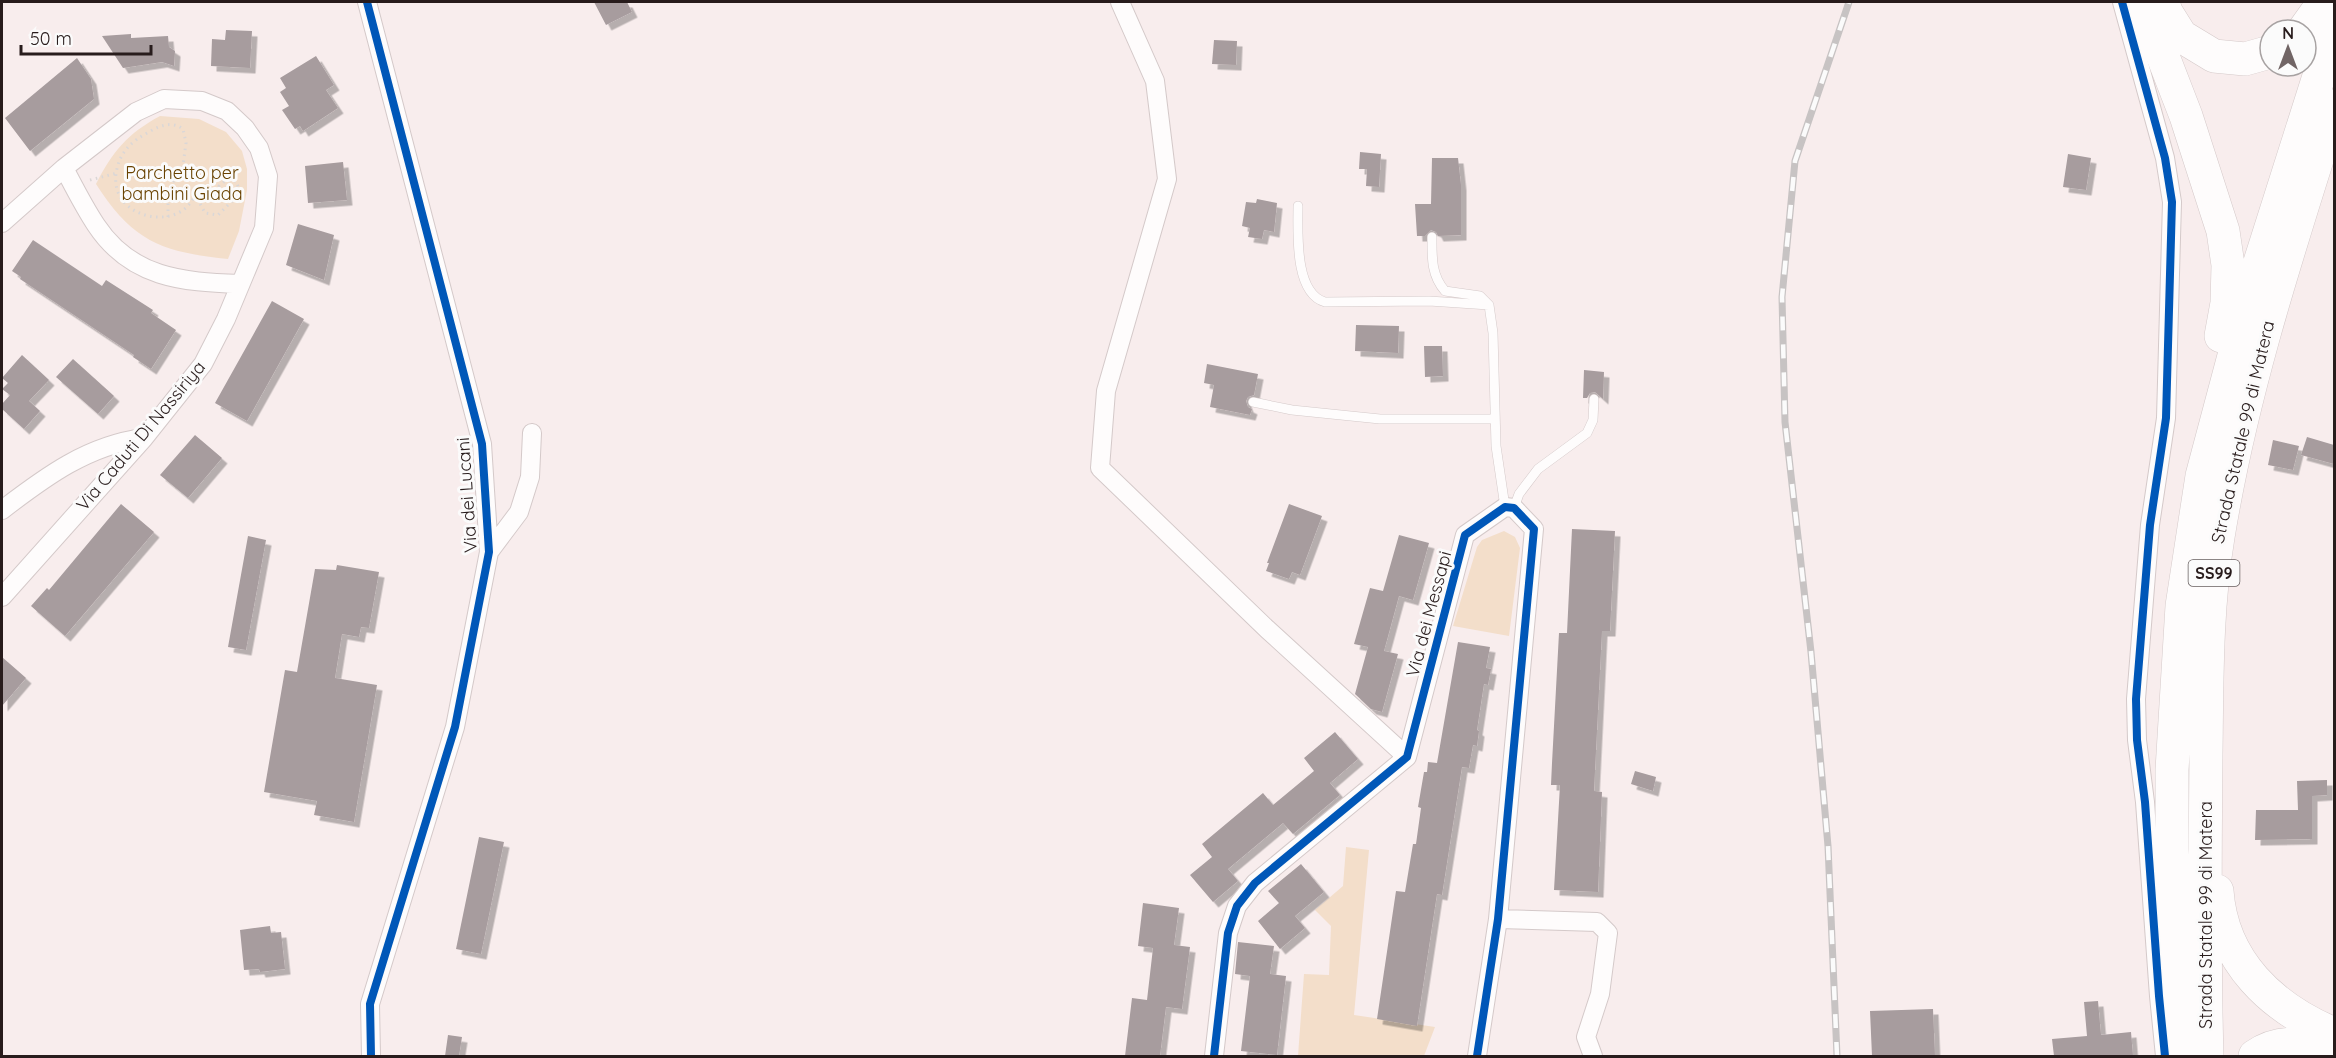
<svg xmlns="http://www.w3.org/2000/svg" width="2336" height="1058" viewBox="0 0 2336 1058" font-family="Quicksand,sans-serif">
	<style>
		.green { fill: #f3deca }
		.building { fill: #a79c9e; filter: url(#shadow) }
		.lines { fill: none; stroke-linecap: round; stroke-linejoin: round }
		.lane-casing { stroke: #d4c9c9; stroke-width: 10 }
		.street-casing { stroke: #d4c9c9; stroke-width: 20 }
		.highway-casing { stroke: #d4c9c9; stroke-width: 34 }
		.path { stroke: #dad7d7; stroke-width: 3; stroke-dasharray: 1.5 4.5; stroke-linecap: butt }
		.lane { stroke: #fefcfc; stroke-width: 9 }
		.street { stroke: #fefcfc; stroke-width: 18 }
		.highway { stroke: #fefcfc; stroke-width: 33 }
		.rail-casing { stroke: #c7c3c3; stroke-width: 7 }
		.rail { stroke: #fbfbfb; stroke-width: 4.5; stroke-dasharray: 14; stroke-linecap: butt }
		.cycleway-casing { stroke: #fbfbfb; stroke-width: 11 }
		.cycleway { stroke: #0057b8; stroke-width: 8 }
		.labels { text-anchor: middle; stroke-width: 6; stroke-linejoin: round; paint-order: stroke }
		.shield { fill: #fbfbfb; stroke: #675f5f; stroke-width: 1.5 }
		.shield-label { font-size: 16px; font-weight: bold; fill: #281c1c }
		.park-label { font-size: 18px; fill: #694200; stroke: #fbfbfb }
		.street-label { font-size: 18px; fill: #281c1c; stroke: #fbfbfb }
	</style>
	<defs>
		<filter id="shadow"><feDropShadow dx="5.5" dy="5.5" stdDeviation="0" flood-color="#0004"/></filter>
	</defs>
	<rect width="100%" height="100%" fill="#f8eded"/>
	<path class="green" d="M160,116L199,119L226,132L242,151L247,169V190L239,231L228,259C162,252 133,242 96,184C113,151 127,134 160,116Z
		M1504,531L1515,537L1520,548L1509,636L1453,626L1477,547L1482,540Z
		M1346,847L1369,850L1354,1015L1435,1027L1424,1056H1298L1304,974L1329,975L1331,926L1315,910L1343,886Z"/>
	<path class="building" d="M594,2H627L632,12L606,25Z
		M226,30L252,31L250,68L211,66L212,39L225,40Z
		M131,34V38L168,36L169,47L175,51L174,66L162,62L123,68L102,36Z
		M1214,40L1237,41L1236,65L1212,64Z
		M316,56L334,85L326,90L338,108L303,131L300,126L295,129L282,110L289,106L280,92L286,88L280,78Z
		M77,58L91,79L94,99L30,151L5,118Z
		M1360,152L1381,154L1379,187L1366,186L1367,169H1359Z
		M2068,154L2091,158L2086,190L2063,187Z
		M1432,158H1458L1461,185V235L1438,236L1436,232L1431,230L1425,236H1417L1415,204H1431Z
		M343,162L347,200L308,203L305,166Z
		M1257,199L1277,203L1274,232L1264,230L1262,239L1248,237L1250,228L1242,226L1246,202L1256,203Z
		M298,224L334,235L324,280L286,265Z
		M33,240L102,286L106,280L153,310L151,313L176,330L151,369L133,357L134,355L20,279L21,277L12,271Z
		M272,301L304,319L247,421L215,403Z
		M1356,325L1399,326L1398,353L1355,351Z
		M1424,346H1442L1443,376L1425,377Z
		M22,355L49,380L29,401L40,411L24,429L2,409V404L10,395L2,389L8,383L2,378Z
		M73,359L114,396L98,414L56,377Z
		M1207,364L1258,374L1254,395L1248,397L1246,401L1248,407L1252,409L1250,415L1210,407L1214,385L1204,383Z
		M1584,370L1604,372L1603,399L1595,392L1590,393L1587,398H1583Z
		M195,435L222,458L188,498L160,475Z
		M2307,437L2334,445V464L2301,455Z
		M2273,440L2299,446L2293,470L2268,465Z
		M121,504L154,532L65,636L31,606L47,588L49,590Z
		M1289,504L1322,516L1300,575L1292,572L1289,579L1266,571L1269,563H1267Z
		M1572,529L1615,531L1610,631H1602L1594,791L1602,792L1598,892L1554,890L1560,785H1551L1552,763L1559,633H1567Z
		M1399,535L1429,543L1413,600L1399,596L1384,651L1398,654L1382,712L1371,709L1355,694L1368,647L1354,644L1370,588L1383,591Z
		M248,536L266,540L246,650L228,647Z
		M337,565L379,572L369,628L361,627L359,637L342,634L335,678L377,685L354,822L314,815L317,801L264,792L285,670L297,672L315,569L336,570Z
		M1458,642L1490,647L1486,668L1491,669L1488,685L1484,684L1477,730L1479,731L1477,746L1473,745L1469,768L1462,767L1442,895L1437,894L1417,1026L1377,1019L1396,891L1405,892L1413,844H1416L1421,808L1418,807L1424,772H1427L1428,762L1437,763Z
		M2,657L26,678L2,706Z
		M1335,732L1358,759L1330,783L1340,795L1293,834L1283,823L1228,869L1238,881L1213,902L1190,875L1212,857L1202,844L1263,793L1273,805L1314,771L1304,758Z
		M1635,771L1656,777L1653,791L1631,784Z
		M2327,780V795L2312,796V839L2255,840L2256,810H2298L2297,781Z
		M479,837L504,842L481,954L456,949Z
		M1301,864L1324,892L1295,916L1305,928L1280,949L1258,921L1279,903L1268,891Z
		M1143,903L1179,908L1174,945L1190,947L1182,1009L1166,1007L1160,1056H1125L1132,998L1147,1000L1153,948L1138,946Z
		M270,926L271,933L281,932L285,969L260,972L259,969L244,970L240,930Z
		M1238,942L1274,946L1270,974L1286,976L1277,1055L1241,1051L1250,976L1235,974Z
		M2098,1001L2101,1035L2131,1032L2133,1056H2054L2052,1039L2087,1036L2084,1002Z
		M1933,1009L1935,1056H1872L1870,1011Z
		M448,1035L462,1037L459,1056H445Z"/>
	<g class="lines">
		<defs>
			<path id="lane" d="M1298,206C1298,232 1294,293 1325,302L1429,301L1489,305
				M1432,237C1432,257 1431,275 1445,291L1480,296L1489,305L1493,333L1496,446L1505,507
				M1253,402L1292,410L1380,419H1495
				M1514,508L1519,494L1538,469L1587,433L1593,420L1594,399"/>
			<path id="street" d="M367,2L482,444L489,552L455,727L370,1004L371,1056
				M1120,2L1155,81L1167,179L1106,391L1100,468L1267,629L1407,757
				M2122,2L2165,158L2172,202L2166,418L2150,525L2136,699L2137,740L2145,802L2159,996L2165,1056
				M64,168C74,187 84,207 96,225C131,278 182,282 240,284
				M2,223L64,168L136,112L164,99L202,101L227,111L245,128L259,148L268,176L264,228L226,319L203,364L144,438L2,597
				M2,510C45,477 88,445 144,438
				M489,552L519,512L530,477L532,433
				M1498,919L1597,922L1608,933L1600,994L1586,1037L1593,1056
				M1214,1056L1228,933L1237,906L1255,883L1407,757L1465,535L1505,507L1514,508L1534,529L1498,919L1477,1056"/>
			<path id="highway" d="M2142,2L2186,116L2223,231L2228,265L2227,303L2221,336
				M2163,2L2166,12L2181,36L2214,56L2245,59L2270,52
				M2304,30L2324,2
				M2217,891C2222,962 2272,1008 2334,1034
				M2186,1056L2179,977L2172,850V770L2182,606L2202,476L2254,281L2334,29
				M2207,1056C2204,956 2205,856 2206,755C2207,682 2206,609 2218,537C2242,390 2289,248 2334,106
				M2255,1056C2280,1038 2305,1044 2334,1050"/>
		</defs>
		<use href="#lane" class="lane-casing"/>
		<use href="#street" class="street-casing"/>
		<use href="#highway" class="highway-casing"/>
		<path class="path" d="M90,180L117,173
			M168,217V192L173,182L182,173L186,143L183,129C173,121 160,125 149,132C130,142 119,153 116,174C110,220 182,233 195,194L205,213L218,215L232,201L239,189L236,181L226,180L219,186L221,195L232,201"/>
		<use href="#lane" class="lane"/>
		<use href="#street" class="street"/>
		<use href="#highway" class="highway"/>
		<defs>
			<path id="rail" d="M1837,1056L1828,846L1811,652L1785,422L1782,297L1795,161L1849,2"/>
		</defs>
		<use href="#rail" class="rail-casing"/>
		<use href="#rail" class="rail"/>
		<defs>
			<path id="cycleway" d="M367,2L482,444L489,552L455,727L370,1004L371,1056
				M2122,2L2165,158L2172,202L2166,418L2150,525L2136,699L2137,740L2145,802L2159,996L2165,1056
				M1214,1056L1228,933L1237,906L1255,883L1407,757L1465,535L1505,507L1514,508L1534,529L1498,919L1477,1056"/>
		</defs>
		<use href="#cycleway" class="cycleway-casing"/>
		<use href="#cycleway" class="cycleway"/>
	</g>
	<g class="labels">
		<rect class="shield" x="2188.5" y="560" width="51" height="26" rx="4.5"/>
		<g class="shield-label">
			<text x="2214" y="579">SS99</text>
		</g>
		<g class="park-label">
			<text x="182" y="179">Parchetto per<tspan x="182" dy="21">bambini Giada</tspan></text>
		</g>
		<g class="street-label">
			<text transform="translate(2243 432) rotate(-77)" y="6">Strada Statale 99 di Matera</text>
			<text transform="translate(141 436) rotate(-50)" y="6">Via Caduti Di Nassiriya</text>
			<text transform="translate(467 495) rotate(-94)" y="6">Via dei Lucani</text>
			<text transform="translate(1429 614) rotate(-75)" y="6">Via dei Messapi</text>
			<text transform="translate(2206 915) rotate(-90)" y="6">Strada Statale 99 di Matera</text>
		</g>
	</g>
	<rect width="2336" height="1058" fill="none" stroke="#281c1c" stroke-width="6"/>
	<g transform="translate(2288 48)"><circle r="28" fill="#fbfbfb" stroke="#a7a2a2" stroke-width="1.5"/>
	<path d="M0-4.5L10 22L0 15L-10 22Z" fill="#716565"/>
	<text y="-9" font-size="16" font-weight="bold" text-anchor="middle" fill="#281c1c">N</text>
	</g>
	<path d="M21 45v9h130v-9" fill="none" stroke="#281c1c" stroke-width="3"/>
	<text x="30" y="45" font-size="18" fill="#281c1c" stroke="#fbfbfb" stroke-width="4.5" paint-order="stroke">50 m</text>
</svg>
